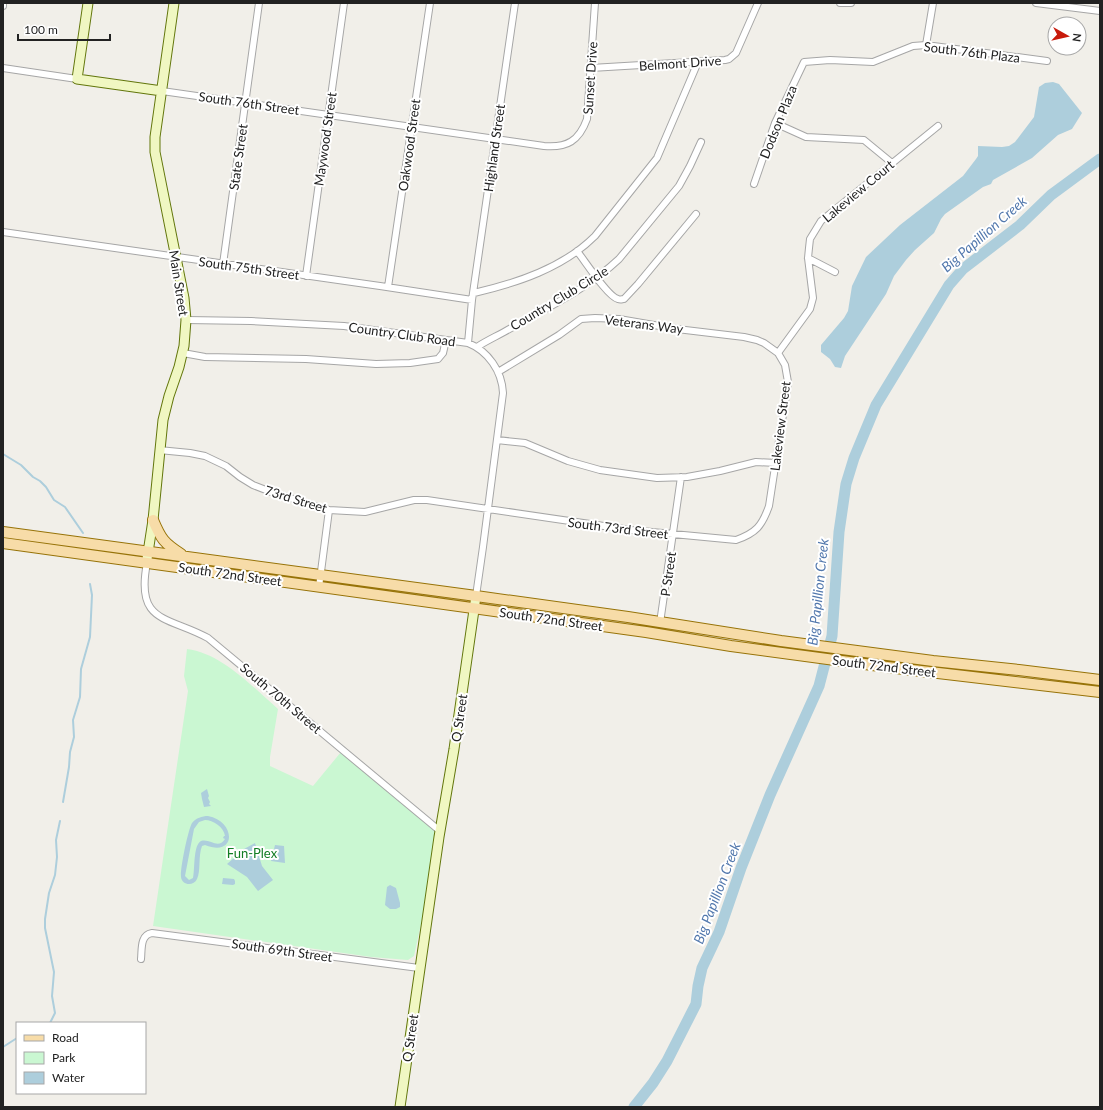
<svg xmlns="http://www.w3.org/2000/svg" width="1103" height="1110" viewBox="0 0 1103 1110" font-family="Lato,sans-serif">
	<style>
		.park { fill: #caf7d2 }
		.water { fill: #adcedc; fill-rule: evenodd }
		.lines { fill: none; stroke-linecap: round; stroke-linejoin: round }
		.stream { stroke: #adcedc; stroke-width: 2 }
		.river { stroke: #adcedc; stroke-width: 11 }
		.street-casing { stroke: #a6a6a6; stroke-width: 8 }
		.secondary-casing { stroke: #62760b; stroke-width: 11 }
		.primary-casing { stroke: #977308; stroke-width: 12 }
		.street { stroke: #fff; stroke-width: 6 }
		.secondary { stroke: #f0f7c2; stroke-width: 9 }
		.primary { stroke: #f7dca8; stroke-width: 10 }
		.labels { text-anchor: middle; stroke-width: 4; stroke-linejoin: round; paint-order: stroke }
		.street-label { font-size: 13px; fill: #222; stroke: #fff }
		.park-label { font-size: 13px; fill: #127d24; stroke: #fff }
		.water-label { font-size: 14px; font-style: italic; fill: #5278ad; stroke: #fff }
	</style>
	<rect width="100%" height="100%" fill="#f1efe9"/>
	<path class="park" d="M187,649C221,653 253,687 278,709L270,757V766L313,786L341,752L435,830L426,901L414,956L408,960L371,957L153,926L188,691L184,676Z"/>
	<path class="water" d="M1053,82L1059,84L1082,113L1072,129L1058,135L1032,158L993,180L991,184L983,187L945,214L941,219L934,233L915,250L906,260L894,276L886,294L845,356L841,368L835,367L830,359L821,352V345L844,318L848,311L852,286L866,257L900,225L963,176L976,159L978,156V146L1002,147L1009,146L1015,142L1034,117L1039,87L1045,83Z
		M207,789L209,796L208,798L210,802L209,804L211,806L204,807L202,799L201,793Z
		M208,816C236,821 237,858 205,845L202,846C198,856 201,871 197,879C194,886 182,886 181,877C180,869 188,830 192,823C196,818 202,816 208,816ZM205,820C213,820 224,827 225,836H224L223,838L225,839C218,850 210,838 201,841C193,845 195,870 193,878L189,880L185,876L194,829L199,822Z
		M255,843L262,866L273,880L258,891L247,877L227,864L244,849Z
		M275,845L284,846L285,863L271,861Z
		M223,878L234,879L235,881V884L233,885L222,884Z
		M390,885L396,888L400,903V907L396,909H390L385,905L387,887Z"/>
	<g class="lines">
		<path class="stream" d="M3,454L21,465L33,477L40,481L46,487L54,500L65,507L83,533
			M63,802L69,767L70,752L74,737L73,720L80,697L81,669L90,637L92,595L90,584
			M50,1023L55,1013L52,996L54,972L45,928V919L49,893L55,875L57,857L56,840L60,821
			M3,1047L17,1038"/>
		<path class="river" d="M634,1107L653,1083L667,1061L696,1004L698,986L702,968L719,932L741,868L770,795L819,686L832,636L839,532L846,484L854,458L876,405L949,285L963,269L1020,225L1051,195L1100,159"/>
		<defs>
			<path id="street" d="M840,3H851
				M1036,3L1100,11
				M3,6V3
				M926,45L933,3
				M3,68L77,79
				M591,68L725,60L729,59L736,53L758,3
				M162,91L544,146C567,148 579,141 587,119L595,3
				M775,123L806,137L864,140L892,163
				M754,184L775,123L804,62L830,60L873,62L913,46L926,45L1047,61
				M3,232L380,286L472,300
				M577,251C585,261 608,297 618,299C621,300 622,299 624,299L638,284L696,214
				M808,258L835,272
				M223,264L259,3
				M306,276L344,3
				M388,287L430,3
				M474,293C517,283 563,268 595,236L657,158L698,62
				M186,320L251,321L344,326L468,343C488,351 502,371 503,393L483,547L476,596
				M468,343L472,300L515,3
				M477,347C486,341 495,337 504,332C543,310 586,290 619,259L679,186L690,166L701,142
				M183,353L205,357L306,359L376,364L410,363L438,359L443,353L446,340
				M778,353L810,309L813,298L808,258L809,248L810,239L821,221L938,126
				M497,440L525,443L568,461L600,470L657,478L687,477L720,471L756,462L776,463
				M159,450L190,453L205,456L226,466L240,477L253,485L271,492L329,510L365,512L414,500H427L631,530L736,540C756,533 762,526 769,506L788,382L785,365L778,353L764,343L757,340L744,337L677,329L619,319L595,318L581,319L559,335L498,372
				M147,563C135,624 168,616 208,638L440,831
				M319,587L329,510
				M660,623L681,477
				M141,959C142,949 140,935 152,933L419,968"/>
			<path id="secondary" d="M88,3L77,79L162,91
				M147,559L153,520L163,420L169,396L179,367L184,346L186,320L184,298L155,152V137L174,3
				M400,1107L439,837L454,749L476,596"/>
			<path id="primary" d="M153,520C161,539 164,543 181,554
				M3,532L476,596L628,617L781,641L933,661L1019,670L1100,680
				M3,543L646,632L731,646L887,667L1100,692"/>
		</defs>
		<use href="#street" class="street-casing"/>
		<use href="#secondary" class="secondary-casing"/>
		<use href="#primary" class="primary-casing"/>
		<use href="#street" class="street"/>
		<use href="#secondary" class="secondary"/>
		<use href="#primary" class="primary"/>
	</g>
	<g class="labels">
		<g class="street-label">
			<text transform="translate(972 52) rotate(7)" y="5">South 76th Plaza</text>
			<text transform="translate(680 63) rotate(-4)" y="5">Belmont Drive</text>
			<text transform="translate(590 78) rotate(-86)" y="5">Sunset Drive</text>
			<text transform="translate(249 103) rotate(8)" y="5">South 76th Street</text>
			<text transform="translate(778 122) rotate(-68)" y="5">Dodson Plaza</text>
			<text transform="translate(325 139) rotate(-82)" y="5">Maywood Street</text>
			<text transform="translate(409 145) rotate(-82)" y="5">Oakwood Street</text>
			<text transform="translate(494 148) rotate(-82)" y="5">Highland Street</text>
			<text transform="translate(238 157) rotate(-82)" y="5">State Street</text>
			<text transform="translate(858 191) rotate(-40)" y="5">Lakeview Court</text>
			<text transform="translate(249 268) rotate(8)" y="5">South 75th Street</text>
			<text transform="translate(179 283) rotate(81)" y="5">Main Street</text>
			<text transform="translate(559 298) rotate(-31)" y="5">Country Club Circle</text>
			<text transform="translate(644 324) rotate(7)" y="5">Veterans Way</text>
			<text transform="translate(402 334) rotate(8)" y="5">Country Club Road</text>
			<text transform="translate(780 426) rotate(-83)" y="5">Lakeview Street</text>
			<text transform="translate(296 499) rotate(17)" y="5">73rd Street</text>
			<text transform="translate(618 528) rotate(7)" y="5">South 73rd Street</text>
			<text transform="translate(230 574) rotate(8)" y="5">South 72nd Street</text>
			<text transform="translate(668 574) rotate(-82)" y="5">P Street</text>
			<text transform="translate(551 619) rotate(8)" y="5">South 72nd Street</text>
			<text transform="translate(884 666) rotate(7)" y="5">South 72nd Street</text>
			<text transform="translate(281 698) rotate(40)" y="5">South 70th Street</text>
			<text transform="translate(459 718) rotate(-82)" y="5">Q Street</text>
			<text transform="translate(282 950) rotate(8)" y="5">South 69th Street</text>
			<text transform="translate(410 1038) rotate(-82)" y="5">Q Street</text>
		</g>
		<g class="park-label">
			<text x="252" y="858">Fun-Plex</text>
		</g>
		<g class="water-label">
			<text transform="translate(984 234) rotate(-41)" y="5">Big Papillion Creek</text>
			<text transform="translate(818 592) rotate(-84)" y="5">Big Papillion Creek</text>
			<text transform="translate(717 893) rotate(-69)" y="5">Big Papillion Creek</text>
		</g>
	</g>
	<rect width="1103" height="1110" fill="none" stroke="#222222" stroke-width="8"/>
	<rect x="16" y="1022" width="130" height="72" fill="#ffffff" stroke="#a7a7a7"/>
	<rect x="24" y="1035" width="20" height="6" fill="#f7dca8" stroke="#a7a7a7"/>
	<text x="52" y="1042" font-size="12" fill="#222222">Road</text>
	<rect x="24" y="1052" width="20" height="12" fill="#caf7d2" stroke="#a7a7a7"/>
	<text x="52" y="1062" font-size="12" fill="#222222">Park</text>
	<rect x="24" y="1072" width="20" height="12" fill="#adcedc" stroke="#a7a7a7"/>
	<text x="52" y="1082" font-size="12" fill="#222222">Water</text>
	<g transform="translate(1067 36) rotate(98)"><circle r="19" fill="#ffffff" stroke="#a7a7a7"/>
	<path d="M0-3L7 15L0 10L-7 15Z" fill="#c81a0b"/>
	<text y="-6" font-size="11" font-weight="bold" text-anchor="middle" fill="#222222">N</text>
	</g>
	<path d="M18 34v6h92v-6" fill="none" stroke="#222222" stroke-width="2"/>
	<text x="24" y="34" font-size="12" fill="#222222" stroke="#ffffff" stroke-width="3" paint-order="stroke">100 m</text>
</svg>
